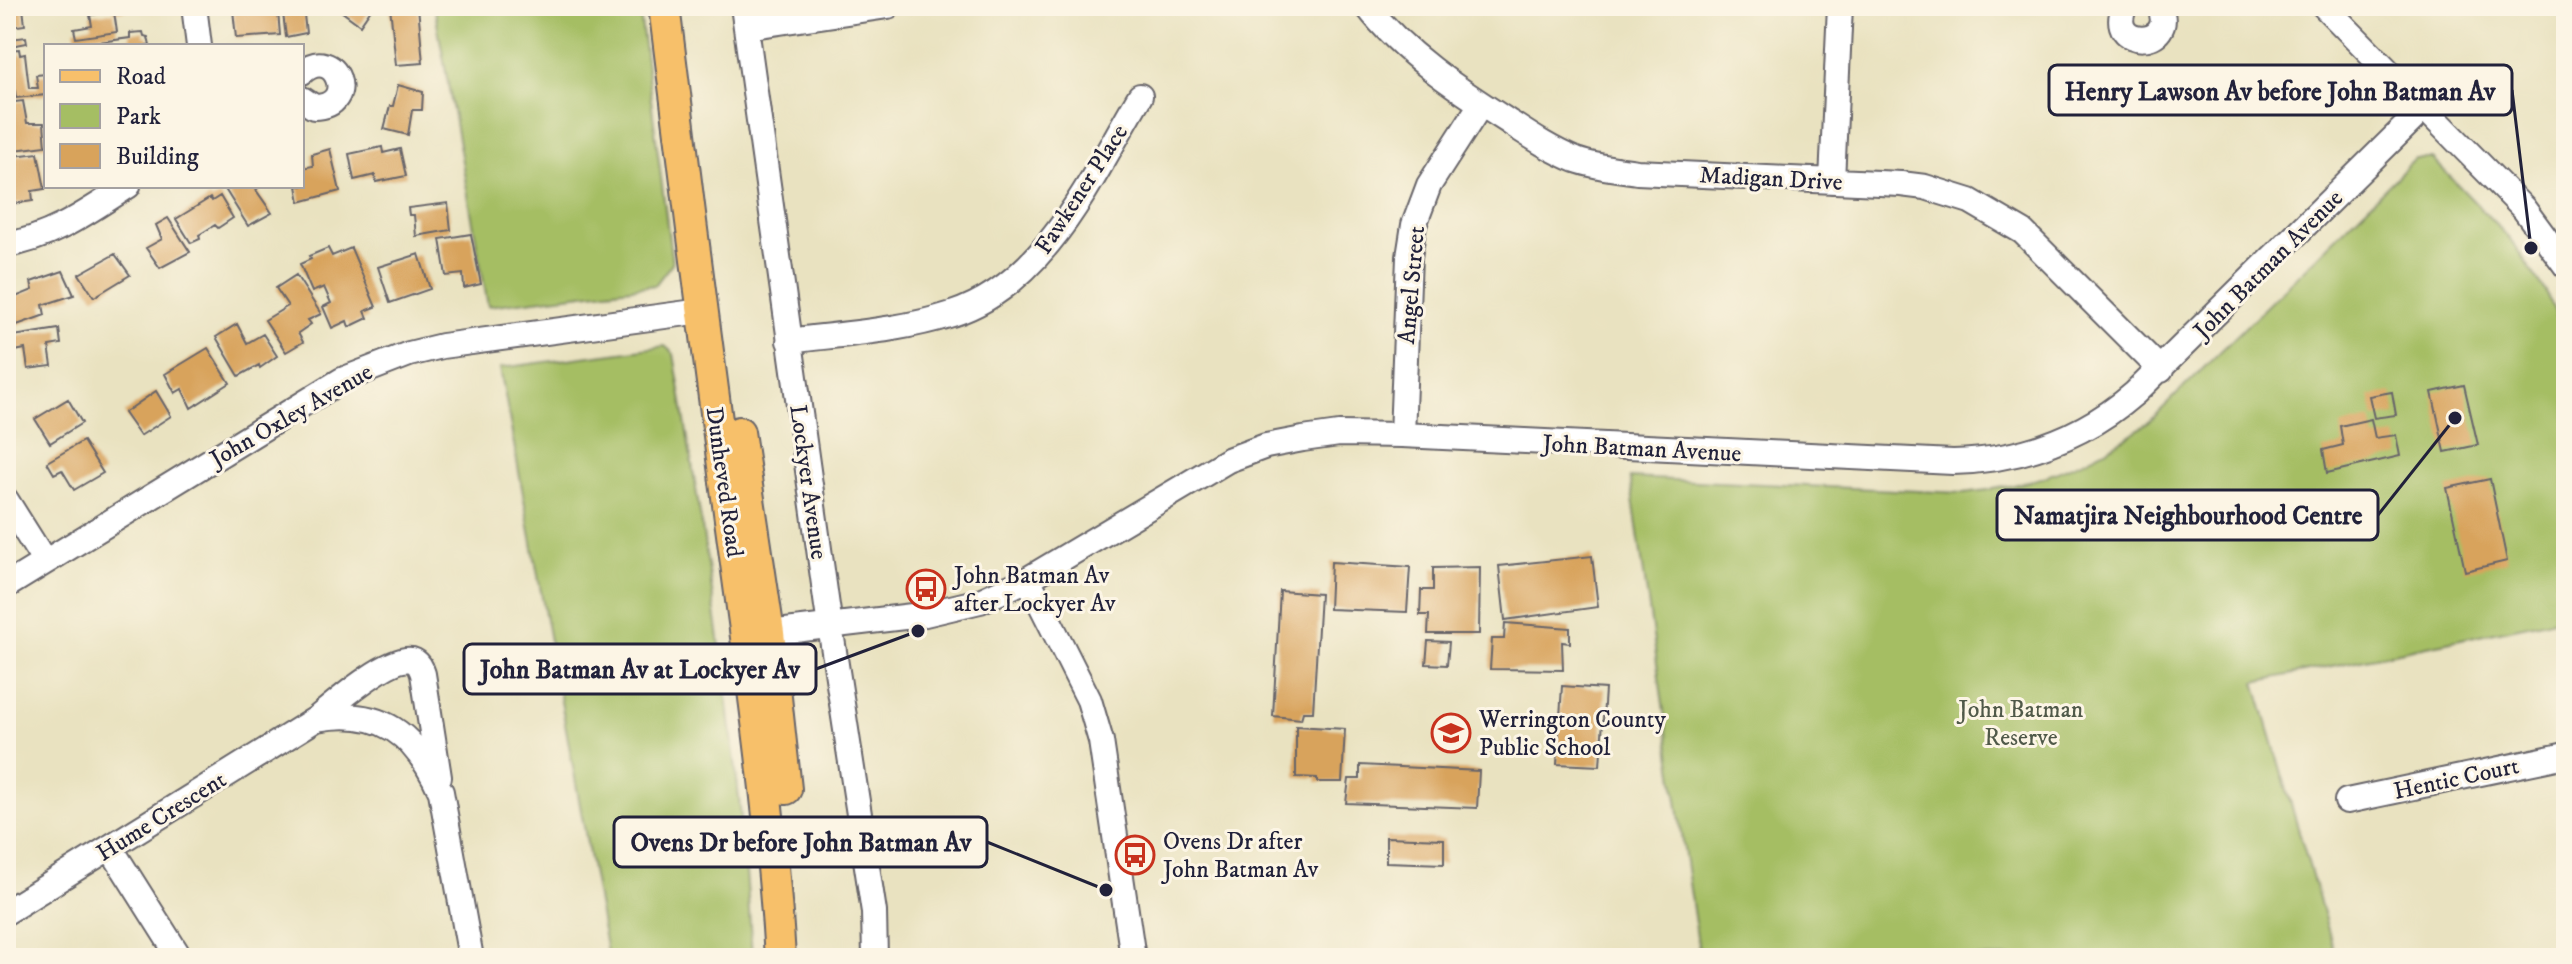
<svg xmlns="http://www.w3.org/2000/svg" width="2572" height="964" viewBox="0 0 2572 964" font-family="'IM FELL DW Pica',serif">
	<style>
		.green { fill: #a5be63; stroke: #64704f; stroke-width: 2 }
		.building { fill: #d8a35b }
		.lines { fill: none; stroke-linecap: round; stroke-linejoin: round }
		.minor-casing { stroke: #68656a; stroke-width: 28 }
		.major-casing { stroke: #68656a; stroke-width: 34 }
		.minor { stroke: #fff; stroke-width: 24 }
		.major { stroke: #f7c06b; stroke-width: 30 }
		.labels { text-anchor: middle; stroke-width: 6; stroke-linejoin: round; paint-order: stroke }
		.street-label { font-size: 24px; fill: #22223b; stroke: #fcf5e5 }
		.poi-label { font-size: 24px; fill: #22223b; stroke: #fcf5e5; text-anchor: start }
		.park-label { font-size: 24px; fill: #505949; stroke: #fcf5e5 }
		.leader { fill: none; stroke: #22223b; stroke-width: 3 }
		.callout-dot { fill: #22223b; stroke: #fcf5e5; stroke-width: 3 }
		.callout { fill: #fcf5e5; stroke: #22223b; stroke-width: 3 }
		.callout-label { font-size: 26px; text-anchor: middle; font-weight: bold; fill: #22223b }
	</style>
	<rect width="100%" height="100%" fill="#fcf5e5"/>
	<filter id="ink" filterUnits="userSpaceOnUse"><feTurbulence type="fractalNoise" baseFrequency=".0125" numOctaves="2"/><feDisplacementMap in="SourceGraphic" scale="16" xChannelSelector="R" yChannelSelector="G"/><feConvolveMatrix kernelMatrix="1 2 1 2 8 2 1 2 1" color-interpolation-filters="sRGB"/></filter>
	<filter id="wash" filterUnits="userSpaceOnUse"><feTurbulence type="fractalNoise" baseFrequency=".006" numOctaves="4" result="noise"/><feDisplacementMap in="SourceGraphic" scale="32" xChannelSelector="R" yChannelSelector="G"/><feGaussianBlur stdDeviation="1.8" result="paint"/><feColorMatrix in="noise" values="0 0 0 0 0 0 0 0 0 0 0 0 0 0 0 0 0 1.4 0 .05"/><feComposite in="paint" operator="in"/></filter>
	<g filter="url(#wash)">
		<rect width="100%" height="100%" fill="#e9e2c0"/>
		<path class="green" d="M434,6H639L672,263L655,285L488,306Z
			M2415,159H2433L2510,239L2546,292L2566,337V617L2255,682L2336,957L1700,958L1630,478L1963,493C2034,487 2092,463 2149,422Z
			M665,346L674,354C707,554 741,755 752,958H608L500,368Z"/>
		<g id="blocks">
			<path class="building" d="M6,6L11,10L23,8L25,25L9,27L11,39L26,37L27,43L6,47Z
				M113,6H138V8L114,12Z
				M256,6L257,13L278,11L280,35L236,38L233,10Z
				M282,6H303L306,33L286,37Z
				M345,6H373L360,25L341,11Z
				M390,6H418L423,63L396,65Z
				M114,12L117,32L76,38L74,29L92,26L90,15Z
				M143,32L144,36L148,37L150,46H92V43L130,38V33Z
				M19,49L20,55L25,54L29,88H38L36,75L46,74V95L16,98L15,91L12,92L10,77H6V50Z
				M398,85L423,92L422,110H412L408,135L384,129L390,106H393Z
				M23,101L27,123H44L46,146L6,151V103Z
				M382,147L383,153L400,149L406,176L376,182L375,175L354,180L349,154Z
				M330,149L340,191L300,202L297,186H302V168L313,166L312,154Z
				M38,153L45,189L32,191L33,201L12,204L11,193L6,194V157Z
				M223,186H260L256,190L272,213L248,226Z
				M220,196L233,218L218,228L215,225L199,235L200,239L191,243L176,219L210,198L212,201Z
				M448,203L451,230L416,236L414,215H409L408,208Z
				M168,218L190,252L160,268L146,248L162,239L156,225Z
				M471,234L481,284L464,288L463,274L446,276L440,239Z
				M328,248L332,256L351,248L376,307L365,311L368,318L349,327L347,321L332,328L323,307L331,303L324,287L312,292L300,264L311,259L309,256Z
				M115,254L130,275L94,297L79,274Z
				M419,254L430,289L390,303L378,267Z
				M63,271L74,295L43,305L45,315L17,325L8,300L33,290L31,282Z
				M296,275L321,314L308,320L311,324L298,333L303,342L286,352L265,320L288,306L276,288Z
				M237,324L247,343L263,334L277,356L260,368L259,365L239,376L216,337Z
				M59,329L61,344L49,346L52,366L28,369L25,349L15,351L13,336Z
				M208,348L230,383L191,408L182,389L175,393L165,374Z
				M2464,385L2478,445L2445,452L2432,392Z
				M156,391L171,416L140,436L124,413Z
				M2392,392L2396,415L2374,418L2369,396Z
				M68,399L82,423L50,443L35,419Z
				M2371,419L2375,438L2396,435L2400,456L2327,473L2323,450L2343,445L2340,426Z
				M83,441L103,473L74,490L62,470L54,474L47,462Z
				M2490,479L2507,561L2465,571L2447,488Z
				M1592,556L1598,607L1505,620L1499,566Z
				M1331,562L1410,567L1407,612L1329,609Z
				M1480,567L1479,634H1428L1429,615H1420L1421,590H1433V568Z
				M1280,591L1320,594L1313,712H1303L1301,719L1273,716Z
				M1505,623L1570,628V643L1562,642L1563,670L1490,669L1492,639H1504Z
				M1428,641L1449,642L1447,665L1426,664Z
				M1562,686L1605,689L1600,766L1557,764Z
				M1296,726L1345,729L1342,782H1317V778L1296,777Z
				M1360,765L1479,771L1477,808L1346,803L1349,779H1360Z
				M1386,837L1444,839V864L1386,862Z"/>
		</g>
	</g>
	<g filter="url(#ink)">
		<use href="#blocks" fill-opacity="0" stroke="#68656a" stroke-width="2"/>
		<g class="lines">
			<defs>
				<path id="minor" d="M194,6L199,46
					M743,6L827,606L874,912L875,958
					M1367,6C1404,54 1456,88 1506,120C1529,135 1551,150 1576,160C1596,167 1616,169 1637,172L1901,184L1925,187L1970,201L2023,232L2161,370
					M2125,6C2104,50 2180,49 2159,6
					M2324,6L2524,209L2566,266
					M746,27L888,6
					M302,72C336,43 360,107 314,107L302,99
					M1832,181L1840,6
					M6,245C52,238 89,211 128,186
					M789,341C842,334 900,331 952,314C1046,284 1092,176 1140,96
					M1402,435L1409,257L1414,225L1429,185L1481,104
					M6,500L45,562
					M1028,579L1089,700L1101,741L1133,958
					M6,586L342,380L409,354L442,346L702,311
					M769,633L921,615L980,601L1028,579L1228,460L1266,446L1303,439L1339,434L1402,435L1953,462C2022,460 2083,438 2135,393L2424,108
					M316,719C333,705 390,655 412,660C419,662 421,668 423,674L439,777
					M2347,801L2566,755
					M110,847L180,958
					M6,912L316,719C382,707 415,734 441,792L471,958"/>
				<path id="major" d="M664,6C685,175 706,343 729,512C749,660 771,808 780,958
					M739,432L769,633L786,789"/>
			</defs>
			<use href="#minor" class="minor-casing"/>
			<use href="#major" class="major-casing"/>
			<use href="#minor" class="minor"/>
			<use href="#major" class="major"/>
		</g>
	</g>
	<defs>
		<symbol id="bus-ring" viewBox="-11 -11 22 22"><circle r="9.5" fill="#fcf5e5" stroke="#c8321e" stroke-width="1.5"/><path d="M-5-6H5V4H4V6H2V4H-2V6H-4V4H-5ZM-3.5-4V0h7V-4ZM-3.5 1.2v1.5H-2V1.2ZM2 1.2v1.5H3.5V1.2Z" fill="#c8321e"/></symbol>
		<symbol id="school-ring" viewBox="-11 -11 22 22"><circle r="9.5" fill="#fcf5e5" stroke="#c8321e" stroke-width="1.5"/><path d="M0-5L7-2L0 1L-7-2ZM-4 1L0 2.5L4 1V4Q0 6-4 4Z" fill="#c8321e"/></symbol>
	</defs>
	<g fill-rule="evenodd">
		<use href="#bus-ring" x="904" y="567" width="44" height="44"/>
		<use href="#school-ring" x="1429" y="711" width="44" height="44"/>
		<use href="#bus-ring" x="1113" y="833" width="44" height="44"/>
	</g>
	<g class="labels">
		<g class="street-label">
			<text transform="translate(1771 178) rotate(3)" y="8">Madigan Drive</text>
			<text transform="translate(1081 189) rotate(-57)" y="8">Fawkener Place</text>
			<text transform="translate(2268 264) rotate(-45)" y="8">John Batman Avenue</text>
			<text transform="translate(1411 285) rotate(-85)" y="8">Angel Street</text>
			<text transform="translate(291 415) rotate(-30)" y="8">John Oxley Avenue</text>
			<text transform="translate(1642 448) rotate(3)" y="8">John Batman Avenue</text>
			<text transform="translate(725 482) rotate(82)" y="8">Dunheved Road</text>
			<text transform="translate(809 482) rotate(82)" y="8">Lockyer Avenue</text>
			<text transform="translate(2456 778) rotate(-12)" y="8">Hentic Court</text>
			<text transform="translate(161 816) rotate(-32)" y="8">Hume Crescent</text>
		</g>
		<g class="poi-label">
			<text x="954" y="583">John Batman Av<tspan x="954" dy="28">after Lockyer Av</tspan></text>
			<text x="1479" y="727">Werrington County<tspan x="1479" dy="28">Public School</tspan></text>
			<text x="1163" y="849">Ovens Dr after<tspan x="1163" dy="28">John Batman Av</tspan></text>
		</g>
		<g class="park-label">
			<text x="2021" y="717">John Batman<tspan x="2021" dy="28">Reserve</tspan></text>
		</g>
	</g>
	<path class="leader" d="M2531 248L2512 90M2455 418L2378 515M918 631L816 669M1106 890L987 842"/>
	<g class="callout-dot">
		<circle cx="2531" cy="248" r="8"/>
		<circle cx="2455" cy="418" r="8"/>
		<circle cx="918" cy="631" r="8"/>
		<circle cx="1106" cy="890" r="8"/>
	</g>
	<g class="callout">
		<rect x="2049" y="65" width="463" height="50" rx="8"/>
		<rect x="1997" y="490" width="381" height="50" rx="8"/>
		<rect x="464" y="644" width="352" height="50" rx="8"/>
		<rect x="614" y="817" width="373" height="50" rx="8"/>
	</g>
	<g class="callout-label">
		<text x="2280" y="100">Henry Lawson Av before John Batman Av</text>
		<text x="2188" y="524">Namatjira Neighbourhood Centre</text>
		<text x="640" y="678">John Batman Av at Lockyer Av</text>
		<text x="801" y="851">Ovens Dr before John Batman Av</text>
	</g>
	<rect width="2572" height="964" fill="none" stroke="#fcf5e5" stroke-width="32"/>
	<rect x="44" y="44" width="260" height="144" fill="#fcf5e5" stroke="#a5a1a1" stroke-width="2"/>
	<rect x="60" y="70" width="40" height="12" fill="#f7c06b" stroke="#a5a1a1" stroke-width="2"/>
	<text x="116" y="84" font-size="24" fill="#22223b">Road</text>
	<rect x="60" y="104" width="40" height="24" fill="#a5be63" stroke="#a5a1a1" stroke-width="2"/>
	<text x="116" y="124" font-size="24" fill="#22223b">Park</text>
	<rect x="60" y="144" width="40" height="24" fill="#d8a35b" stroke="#a5a1a1" stroke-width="2"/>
	<text x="116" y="164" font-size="24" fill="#22223b">Building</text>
</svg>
